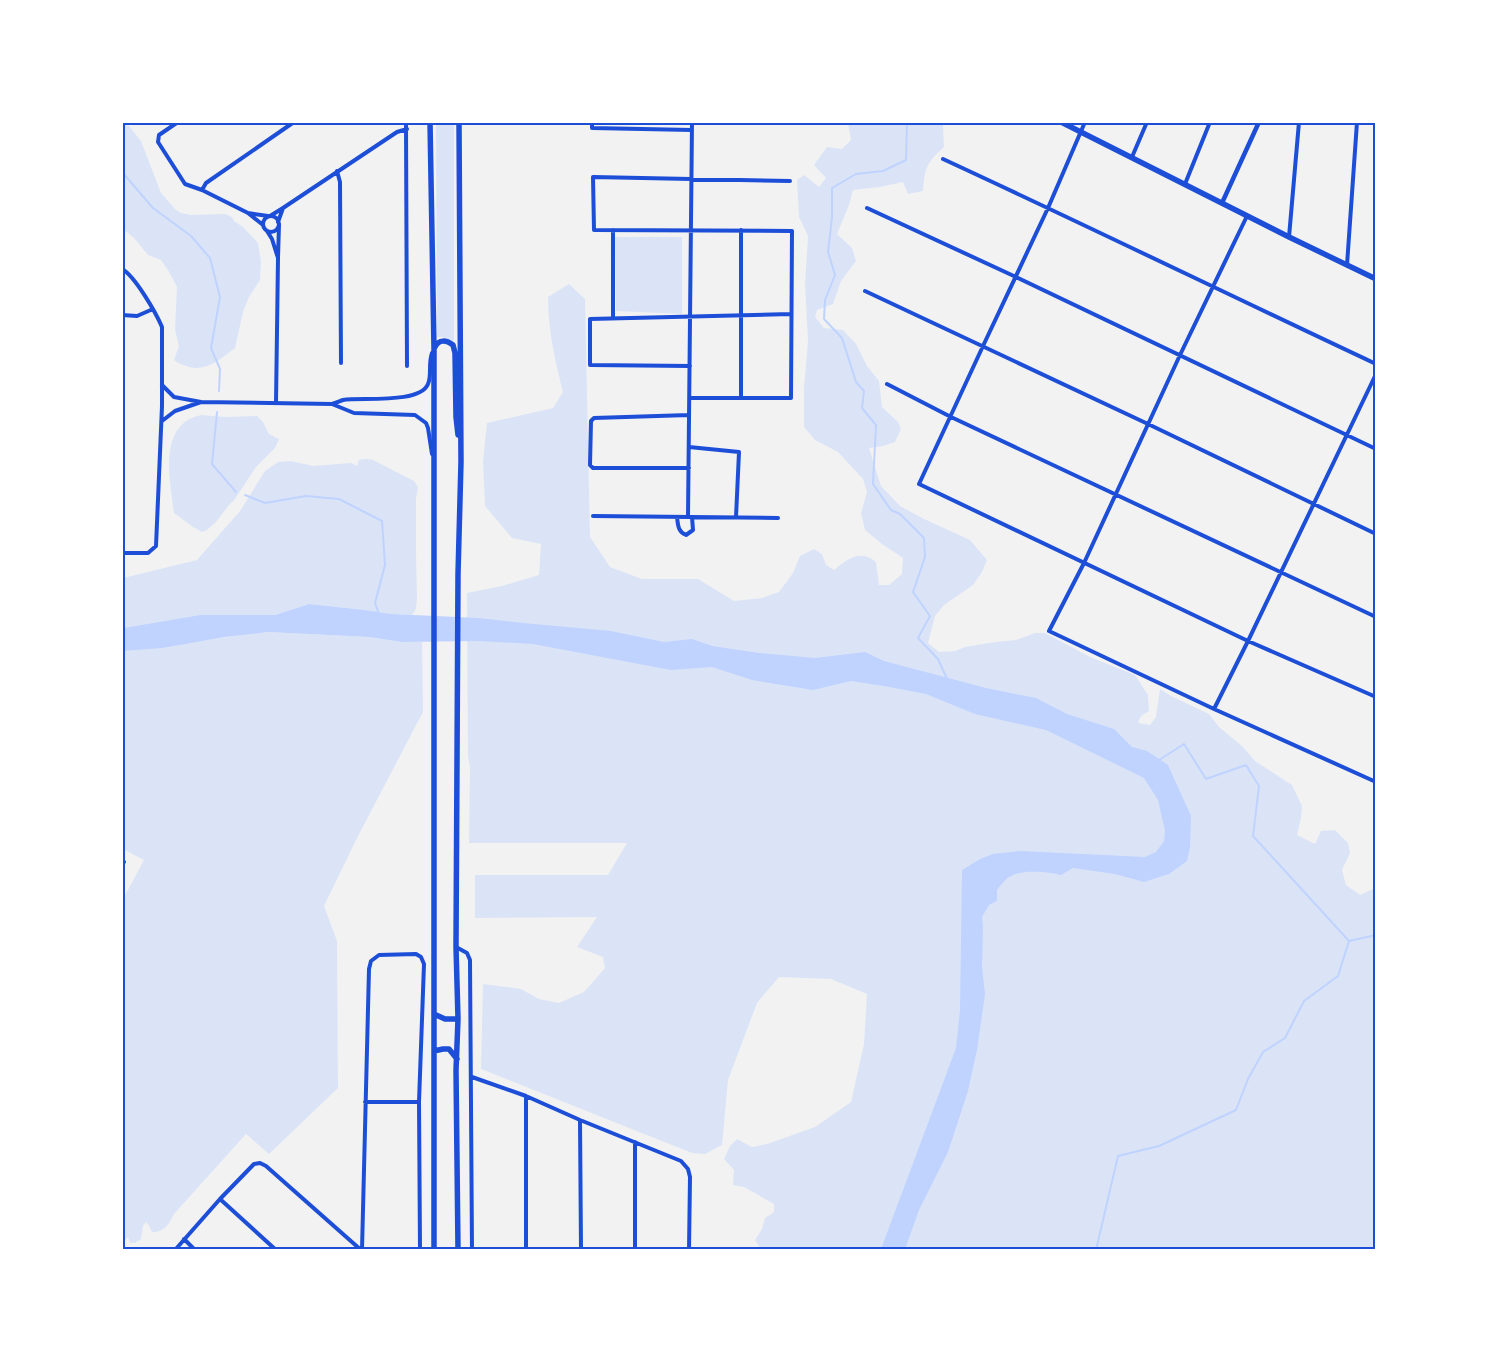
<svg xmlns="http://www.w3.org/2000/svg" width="1498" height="1372" viewBox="0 0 1498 1372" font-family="'Roboto Condensed',sans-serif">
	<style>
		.green { fill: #dbe4f7 }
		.water { fill: #bfd3fe }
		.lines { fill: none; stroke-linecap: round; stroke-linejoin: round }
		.stream { stroke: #bfd3fe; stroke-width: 2 }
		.minor { stroke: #1d4ed8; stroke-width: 4 }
		.tertiary { stroke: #1d4ed8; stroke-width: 4.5 }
		.primary { stroke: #1d4ed8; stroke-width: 5.5 }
		.neatline { fill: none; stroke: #1d4ed8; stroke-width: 2 }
	</style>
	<rect width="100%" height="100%" fill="#f2f2f2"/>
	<path class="green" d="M436,123H454V341L442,337H437Z
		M848,123H944L943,124L944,147C926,163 925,168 923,191L908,194L903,182L880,187L853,190L849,205L837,234L852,248L856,261L841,281L833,304L817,310L815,317L824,328L843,330L856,344L867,366L879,381L882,407L898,422L901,429L895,442L883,446L869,448L881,486L900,506L924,519L970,540L987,560L982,572L973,585L944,605L935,616L928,643L939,652L955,651L965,647L995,642L1016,640L1035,633H1045L1090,657L1135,675L1148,695L1149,711L1141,716L1138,723L1150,725L1156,717L1160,689L1171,696L1209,714L1219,727L1242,746L1255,761L1292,785L1302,806L1301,818L1297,835L1315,844L1321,831L1335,830L1348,843L1350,853L1342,870L1346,885L1360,895L1373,889L1374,903L1375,902V1249H761L755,1240L762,1229L765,1218L774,1212V1204L744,1187L733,1185L734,1170L724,1159L730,1146L737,1139L752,1147L767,1144L815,1127L851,1102L864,1044L867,994L831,979L779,977L757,1003L728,1080L722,1145L705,1154L692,1153L481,1069L483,984L521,989L539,999L559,1003L584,992L605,968L603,957L577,947L597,917L475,918V875H608L627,843H469L470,767L468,756L467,593L502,586L539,575L541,544L512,538L485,506L483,461L487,423L553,408L563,392C555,361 548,329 548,297L569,284L585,299L590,537L610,567L642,579H698L734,601L762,598L779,592L793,573L800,556L814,549L822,554L826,565L834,570C848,559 860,549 876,562L879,585H889L902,574L903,558L882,544L865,530L861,513L867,492L863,479L838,452L815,440L804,427V388L808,341L805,284L808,236L799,217L797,180L804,175L819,187L826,178L814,165L827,147L842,149L851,140Z
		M124,125L129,126L141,141L161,193L175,209L181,213L191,215L225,214L232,217L234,221L243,227L258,243L261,261L260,280L249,297L243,312L235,348C214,364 200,377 174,360L179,346L175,330L177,287L168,270L161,260L148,255L134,238L123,229L122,126Z
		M615,237H682V314L616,311Z
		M201,415L225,417L257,416L263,422L269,434L279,439L275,448L256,467L235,499L229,505L216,522L207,530L202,532L193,527L174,513C170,481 157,424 201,415Z
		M366,459L373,460L414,481L418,487L416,499V549L417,599L416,609L412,615L391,614L365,610L309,604L275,615H200L123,628V578L197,560L240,511L265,471L278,462L291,461L313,466L351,463L357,466L359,460Z
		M268,632L369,637L402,642H422L423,712L357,838L324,906L337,941L338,1088L269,1154L246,1134L174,1214C168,1225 165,1232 152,1232L149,1226L146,1222L143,1226L141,1239L135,1243H130L128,1237L125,1240L122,1239V901L144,860L123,849V651C171,647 219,637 268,632Z"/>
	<path class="water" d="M309,604L365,610L391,614L479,618L523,623L611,631L664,642L692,639L712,646L759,653L815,658L865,652L884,661L986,688L1036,698L1067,714L1114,729L1132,747L1147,751L1168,765L1191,816L1190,847L1187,861L1169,874L1144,882L1115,874L1073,868L1061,875C1049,872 1023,869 1011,876C1006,878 1001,885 997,890V901L989,905L982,917L983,927L982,967L985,994L977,1050L968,1091L948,1152L919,1210L905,1249H881L956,1048L960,1010L962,870L980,859L993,854L1020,851L1145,857L1156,852L1164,841L1165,831L1158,800L1144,778L1046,730L975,714L926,694L884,686L851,681L813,690L752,680L712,667L671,670L533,644L479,641L402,642L369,637L268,632L225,637L162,648L123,651V628L200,615H275Z"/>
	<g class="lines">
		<path class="stream" d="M907,122L906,160L883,171L856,174L832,188V217L828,252L835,275L825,300L824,319L842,338L856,382L864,391L862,408L876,425L873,484L891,510L900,514L924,538L925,557L913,592L930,616L918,638L938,659L947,679
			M122,172L153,208L191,236L210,258L220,297L211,348L220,369L219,391
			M217,412L212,464L236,492
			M245,495L265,503L306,496L339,499L382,521L385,565L375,603L379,614
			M1159,760L1184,744L1206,779L1246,765L1259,786L1253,836L1349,941
			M1096,1250L1118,1156L1159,1146L1236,1110L1248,1079L1263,1052L1285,1038L1304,1001L1338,976L1349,941L1376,935"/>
		<path class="minor" d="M178,122L159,135L158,142L185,184L202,190L248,213
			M406,122L407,366
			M592,122V128L692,130
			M1085,122L1048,208L983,346L919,484L1248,641L1376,697
			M1132,157L1147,122
			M943,159C1088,226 1231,296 1376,364
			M337,171L340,182L341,363
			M1185,184L1210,122
			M202,190L206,183L294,122
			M283,208L397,132L407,129
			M867,208L1016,277L1376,449
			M270,216L283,208L278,222
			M1247,216L1180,355L1084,563L1049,631L1214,709L1376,782
			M263 224a8 8 0 1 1 16 0a8 8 0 1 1-16 0Z
			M263,225L248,213L268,216
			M741,230V398
			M267,231L272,239L278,258L279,224
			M1289,237L1299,122
			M1347,265L1357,122
			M122,269C135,276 156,313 162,327V406L156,546L148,553H122
			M865,291L1148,424L1376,534
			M122,315L137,316L153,309
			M613,318V230
			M690,366L590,365V319L791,314
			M887,384L951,417L1376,617
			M689,398H791L792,231L594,230L593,177L790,181
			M201,402L332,404L354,413L415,415L426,423L428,428L432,454
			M276,403L278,258
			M332,404C336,403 340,401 343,400C362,397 420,404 428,384C432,375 428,364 432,353
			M162,421L175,411L201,402L174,397L162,385
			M689,447L739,452L736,517
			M689,468H593L590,465L591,421L594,418L689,415
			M593,516L778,518
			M677,517C678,525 678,532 686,535L693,530L692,517
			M688,517L692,122
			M1214,709L1248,641L1376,374
			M122,865L124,862
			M456,947L467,953L470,960L472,1250
			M472,1077L526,1096L580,1120L681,1161L688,1169L690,1177L689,1250
			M526,1096V1250
			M365,1102H419
			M580,1120L581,1250
			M220,1199L276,1250
			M184,1239L195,1250
			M175,1250L220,1199L254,1164L260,1163L266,1166L361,1250
			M362,1250L369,969L371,961L379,955L416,954L421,957L424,964L419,1102L420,1250
			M635,1250V1142"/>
		<path class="tertiary" d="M1222,203L1259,122"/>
		<path class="primary" d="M430,122L434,349V1250
			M1061,122L1289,237L1376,279
			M435,347C439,339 446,340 453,345L455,353L456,417L458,435
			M434,1014L445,1019H458
			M434,1051L443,1049H449L457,1059
			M458,1250L456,1070L458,1019L456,947L458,574L461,462L459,122"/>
	</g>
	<rect width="1498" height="1372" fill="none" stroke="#ffffff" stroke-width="248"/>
	<rect x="124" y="124" width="1250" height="1124" class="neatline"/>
</svg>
